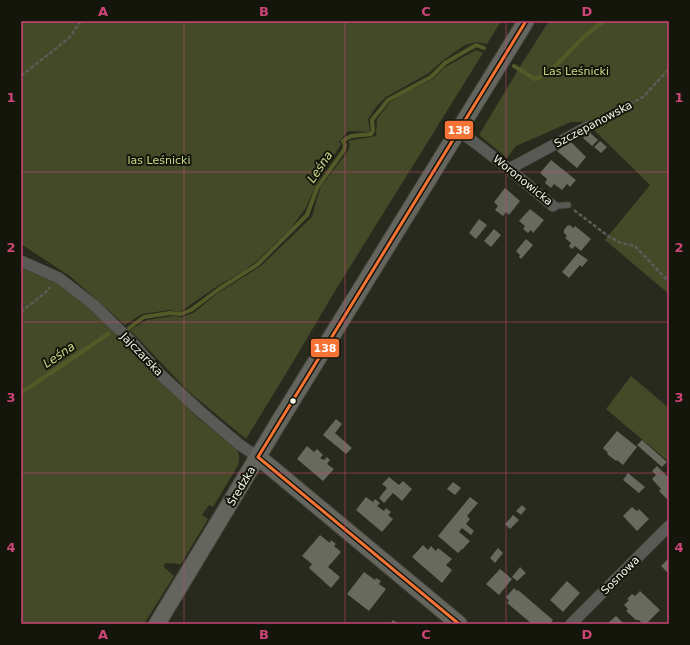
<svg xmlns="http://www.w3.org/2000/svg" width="690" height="645" viewBox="0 0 690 645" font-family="'DejaVu Sans',sans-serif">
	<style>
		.green { fill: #444a28 }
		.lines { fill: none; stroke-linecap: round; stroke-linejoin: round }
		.stream { stroke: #525b28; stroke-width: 4 }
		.building { fill: #686a5f }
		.lane-casing { stroke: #44463a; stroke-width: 7 }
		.street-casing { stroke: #44463a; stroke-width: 12 }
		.secondary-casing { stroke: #44463a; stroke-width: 18 }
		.path { stroke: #5b5d56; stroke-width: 2.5; stroke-dasharray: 4 2; stroke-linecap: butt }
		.lane { stroke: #595a55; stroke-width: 5.5 }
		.street { stroke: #595a55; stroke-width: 11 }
		.secondary { stroke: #64655e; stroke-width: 16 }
		.bus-1-casing { stroke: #14160c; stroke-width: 6 }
		.bus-1 { stroke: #f57335; stroke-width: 3 }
		.grid { fill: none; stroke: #cc4577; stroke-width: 1; stroke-opacity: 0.55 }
		.bus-dot { fill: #f3f7e8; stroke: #14160c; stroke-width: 1.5 }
		.labels { text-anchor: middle; stroke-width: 4; stroke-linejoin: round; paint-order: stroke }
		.park-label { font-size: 11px; fill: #c7d885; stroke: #14160c }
		.street-label { font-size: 11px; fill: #f3f7e8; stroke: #14160c }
		.water-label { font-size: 12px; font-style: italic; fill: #c9da86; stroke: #14160c }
		.line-badge { stroke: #14160c; stroke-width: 1.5 }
		.badge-label { font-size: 11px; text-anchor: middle; font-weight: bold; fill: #fff }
		.neatline { fill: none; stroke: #cc4577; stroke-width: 1.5 }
		.grid-label { font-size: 13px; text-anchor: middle; font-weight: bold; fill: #cc4577 }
	</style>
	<rect width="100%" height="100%" fill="#282a1d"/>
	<path class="green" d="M21,21H501L487,44L476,42L465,45L441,62L429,73L386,97L376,107L368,119L370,132L348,131L339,142L341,144L316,185L305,209L291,228L258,260L243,271L216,287L180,312L170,310L142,314L125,325L71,277L21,244Z
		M549,21H669V294L605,240L650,185L586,122H571L516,146L507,158L479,135L521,65Z
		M476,50L483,53L335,291L296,357L246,439L189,392L130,330L147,320L172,316L182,317L193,313L218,293L247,275L262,265L312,217L320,188L348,151L350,145L348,141L376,136L377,119L390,102L405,93L433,79L445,67Z
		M21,265L59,282L92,308L197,417L237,450C240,457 240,461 237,467L213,507L209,505L202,515L208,519L181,564L165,563L164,567L174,576L144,624H21Z
		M631,376L669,408V462L606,409Z"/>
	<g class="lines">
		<path class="stream" d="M514,66L535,79C544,77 549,71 556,65C572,50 586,32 605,21
			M129,328L144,317L170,313L181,314L191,310L219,289L258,264L307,215L317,188L344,150L345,145L343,141C351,133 361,136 371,134L373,131L372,120L388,100L431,77L445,63L476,45L484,48
			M21,393L108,334"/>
	</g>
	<path class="building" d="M589,132L598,140L592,146L583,138Z
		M570,141L586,157L577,168L557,151Z
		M600,141L607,147L601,153L594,147Z
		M551,160L576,180L570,187L567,184L562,190L554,184L551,188L545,183L547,179L540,173Z
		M505,188L520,201L509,215L506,212L503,216L495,210L498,206L494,202Z
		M530,209L544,220L533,233L531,230L528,233L523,229L525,226L519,221Z
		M479,219L487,225L476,239L469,233Z
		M570,225L573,228L575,226L591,239L581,251L575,246L572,249L569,246L571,243L565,238L567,236L564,233V230L567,226Z
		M494,229L501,235L491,247L484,241Z
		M526,239L533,245L521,259L519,257L520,255L516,251Z
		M578,253L588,260L582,267L580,265L569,278L562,272Z
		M336,419L342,424L335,433L352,448L346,454L323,435Z
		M617,431L637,447L623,465L617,460L616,461L607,454L608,453L603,448Z
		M642,440L667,462L662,467L637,445Z
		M307,446L314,452L317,449L323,455L320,458L324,460L327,457L330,460L327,464L334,469L323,481L297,459Z
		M657,466L669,478V501L659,491L661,489L652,479L656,475L652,471Z
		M628,473L645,487L639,493L623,480Z
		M389,477L399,485L403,481L412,489L402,501L393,493L384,503L379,498L387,488L382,484Z
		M453,482L461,488L455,495L447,489Z
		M366,497L373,502L375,499L380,503L377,506L384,511L386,508L391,512L388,515L393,519L382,532L356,510Z
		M470,497L478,503L467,516L470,519L466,524L474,531L471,535L462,528L459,532L470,541L463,549H462L458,553L438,536Z
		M522,505L526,509L521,515L516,511Z
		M632,507L637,511L639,509L649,519L637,531L623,516Z
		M513,515L519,520L510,529L505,524Z
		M320,535L330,543L331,540L336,544L334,546L341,552L328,567L340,577L331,588L309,568L312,564L302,556Z
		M423,545L428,550L431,546L436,551L438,548L452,559L446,565L452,570L442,583L412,557Z
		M498,548L503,553L495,563L490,558Z
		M669,558V574L661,566Z
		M520,567L526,573L517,581L512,577Z
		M500,569L512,579L499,595L486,584Z
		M364,572L375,580L376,578L381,581L379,584L386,589L369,611L347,594Z
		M567,581L580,593L563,612L550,600Z
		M514,588L517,591L518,590L553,620L550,624H532L507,603L509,601L506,597Z
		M640,591L660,610L646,624H643L639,620H636L626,611L628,609L624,605L629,600L627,599L632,594L635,596Z
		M616,616L624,624H610L608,623Z
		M393,620L399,624H390Z"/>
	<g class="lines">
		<defs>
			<path id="lane" d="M553,206L568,205"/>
			<path id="street" d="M459,131L474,142L509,169L553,206
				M509,169L589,126
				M21,261L59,278L94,305L129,339L160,374L201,412L240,445L258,457
				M571,624L669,526"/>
			<path id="secondary" d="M258,457L274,470L459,624
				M157,624L280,420L526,21"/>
		</defs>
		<use href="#lane" class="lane-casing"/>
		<use href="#street" class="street-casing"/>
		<use href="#secondary" class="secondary-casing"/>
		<path class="path" d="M21,76L69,38L81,21
			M598,121L643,97L669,69
			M574,210L608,236L621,243L635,246L669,282
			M21,312L45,293L50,287"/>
		<use href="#lane" class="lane"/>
		<use href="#street" class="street"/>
		<use href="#secondary" class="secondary"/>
		<defs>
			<path id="bus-1" d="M258,457L526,21
				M258,457L459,624"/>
		</defs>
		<use href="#bus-1" class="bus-1-casing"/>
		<use href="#bus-1" class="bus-1"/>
	</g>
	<path class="grid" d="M184,21V624M345,21V624M506,21V624M21,172H669M21,322H669M21,473H669"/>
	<circle class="bus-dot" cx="293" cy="401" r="3.5"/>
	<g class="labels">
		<g class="park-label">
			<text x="576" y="75">Las Leśnicki</text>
			<text x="159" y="164">las Leśnicki</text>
		</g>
		<g class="street-label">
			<text transform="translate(593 124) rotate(-28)" y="4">Szczepanowska</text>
			<text transform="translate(523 180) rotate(39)" y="4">Woronowicka</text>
			<text transform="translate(142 354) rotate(46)" y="4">Jajczarska</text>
			<text transform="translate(241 486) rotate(-59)" y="4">Średzka</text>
			<text transform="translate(620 575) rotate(-45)" y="4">Sosnowa</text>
		</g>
		<g class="water-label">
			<text transform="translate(320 167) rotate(-56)" y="4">Leśna</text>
			<text transform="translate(59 355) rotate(-34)" y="4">Leśna</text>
		</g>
	</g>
	<g class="line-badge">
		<rect x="444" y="120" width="30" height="20" rx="4" fill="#f57335"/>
		<rect x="310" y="338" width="30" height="20" rx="4" fill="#f57335"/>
	</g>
	<g class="badge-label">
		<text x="459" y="134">138</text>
		<text x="325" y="352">138</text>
	</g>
	<rect width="690" height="645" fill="none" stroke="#14160c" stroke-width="44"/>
	<rect x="22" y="22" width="646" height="601" class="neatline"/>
	<g class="grid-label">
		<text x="103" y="16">A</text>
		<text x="264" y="16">B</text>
		<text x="426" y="16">C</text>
		<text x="587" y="16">D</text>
		<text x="11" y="102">1</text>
		<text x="679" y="102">1</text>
		<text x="11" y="252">2</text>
		<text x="679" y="252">2</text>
		<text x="11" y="402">3</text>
		<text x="679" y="402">3</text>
		<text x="11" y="552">4</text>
		<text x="679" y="552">4</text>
		<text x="103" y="639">A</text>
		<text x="264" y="639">B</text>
		<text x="426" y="639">C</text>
		<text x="587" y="639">D</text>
	</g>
</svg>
